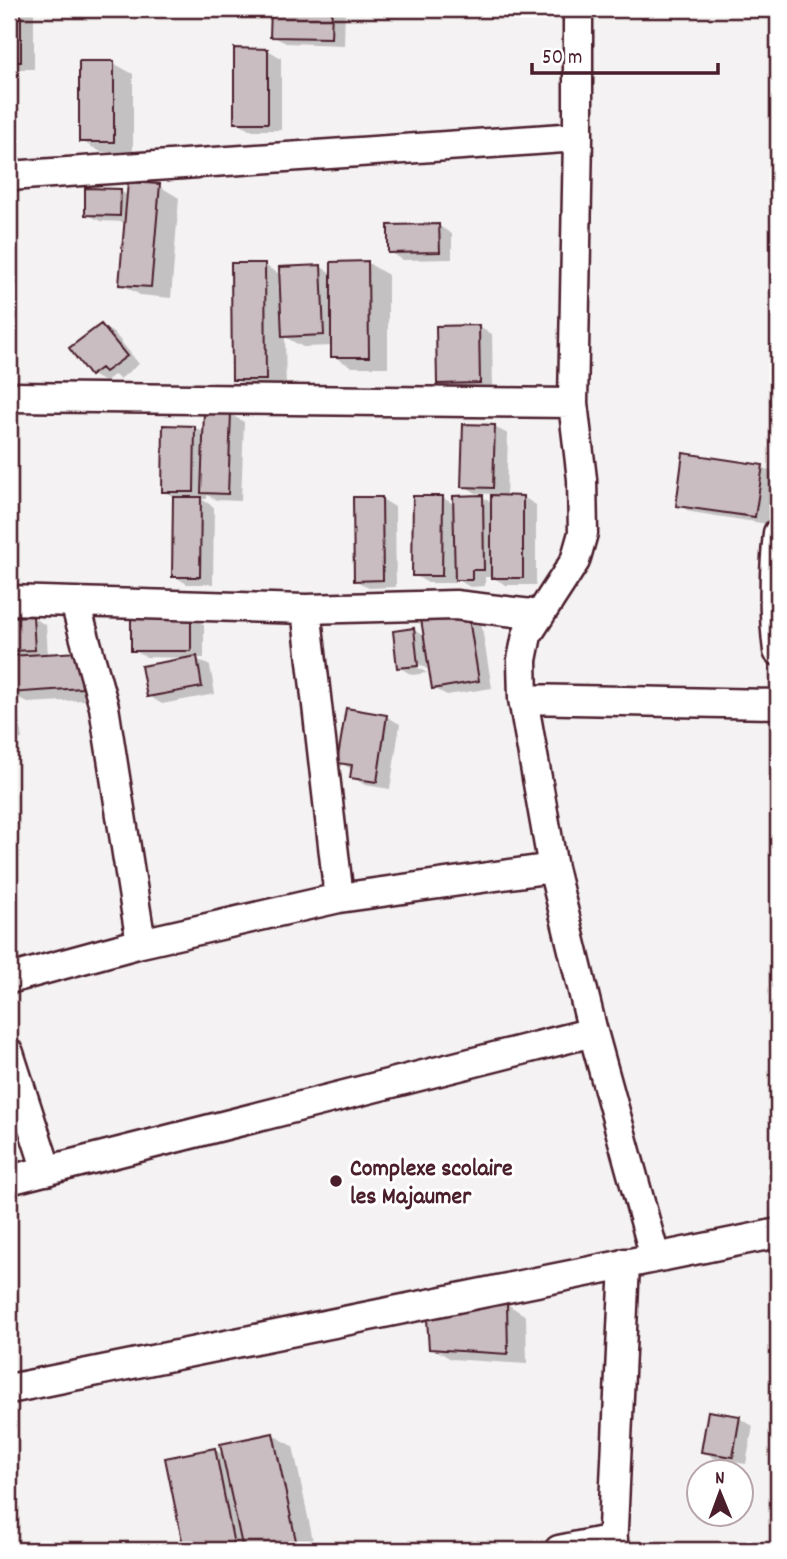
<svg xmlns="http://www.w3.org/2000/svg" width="787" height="1559" viewBox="0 0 787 1559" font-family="Dekko,sans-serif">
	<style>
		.shadow { fill: #0003 }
		.building { fill: #cabdc1; stroke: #4a1f2b; stroke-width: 2 }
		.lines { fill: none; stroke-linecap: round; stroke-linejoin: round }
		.minor-casing { stroke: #4a1f2b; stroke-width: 33 }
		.minor { stroke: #fff; stroke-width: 28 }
		.poi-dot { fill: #4a1f2b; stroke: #fff; stroke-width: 2.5 }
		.labels { text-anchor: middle; stroke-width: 6; stroke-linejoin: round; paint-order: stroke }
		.poi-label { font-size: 24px; font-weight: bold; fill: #4a1f2b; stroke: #fff; text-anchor: start }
	</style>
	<rect width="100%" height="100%" fill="#f4f2f2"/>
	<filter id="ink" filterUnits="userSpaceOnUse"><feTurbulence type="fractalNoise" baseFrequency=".0143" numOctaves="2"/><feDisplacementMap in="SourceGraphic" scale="14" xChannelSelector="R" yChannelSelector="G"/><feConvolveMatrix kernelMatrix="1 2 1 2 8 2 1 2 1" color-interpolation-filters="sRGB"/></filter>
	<g filter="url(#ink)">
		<path class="shadow" d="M9,9H34V69H9Z
			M317,9H345L344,45L286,43L272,36L317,10Z
			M268,50L281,58V130H249L236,122Z
			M113,63L133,74V152H101L81,141Z
			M159,186L179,198L171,298L140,295L121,284L126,222L100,221L87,214L120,191L129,196Z
			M439,226L452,234V259L403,260L390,252Z
			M333,263H368L388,275V367H352L333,356V346L303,347L285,337L286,390L254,391L234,379L264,265L281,275L321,267L333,274Z
			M102,326L115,334L139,364L120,379L114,375L105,382L92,375Z
			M478,327L492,334L493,390L452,391L439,383Z
			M230,414L244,422L241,501L216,500L207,495V499H201L214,507L213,584H187L174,576L175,497L163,491L194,427L205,433Z
			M494,427L508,434L506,497H523L536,505V585H506L492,577H485V586L470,587L455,578V583H428L414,575L443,498L455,505L482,497L493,503V494L476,493L463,485Z
			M762,467L775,474L768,524L691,512L678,505Z
			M382,499L395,507L396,587L369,588L355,580Z
			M468,614L481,622L492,688L447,695L433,688L431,671L411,660L410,663L427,673L412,675L399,667L414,630L425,637Z
			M191,617L204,625V658H195L210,666L215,694L162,704L149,696L189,658L146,657L133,650Z
			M33,618L46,625L48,655L79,653L101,699L28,703L9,692V619Z
			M9,707L18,712L22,739L9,741Z
			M347,710L387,717L400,724L390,789L365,785L352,777L353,770L339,762Z
			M507,1304L526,1316L527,1364L451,1359L431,1347Z
			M739,1418L753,1426L746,1464L716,1459L703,1451Z
			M273,1435L293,1446L315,1550H185L168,1459L215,1450L225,1456Z"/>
		<path class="building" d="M9,9H21V62H9Z
			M271,9H332L331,38L270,37Z
			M234,48L268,49V123H234Z
			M79,61H114V142H79Z
			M128,182L160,184L151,287L119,285Z
			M85,188L121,189L120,216L85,215Z
			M439,224L440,252L388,253V225Z
			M368,261L369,357H331V262Z
			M231,263H265L266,380H232Z
			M321,265L324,335L282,337L279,267Z
			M101,324L127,356L105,372L101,368L90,376L69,348Z
			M479,325L480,383L437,384L436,326Z
			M204,412H231L228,494L201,493Z
			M463,424L495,425L493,488L461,487Z
			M163,425L195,426L194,492H162Z
			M683,453L763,465L755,517L676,506Z
			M483,495L484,570H472V580H455L453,496Z
			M491,495L523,496V578H491Z
			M413,496H443L442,576H412Z
			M173,497H201L200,577H172Z
			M353,497H382L383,580L354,581Z
			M468,612L479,681L432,689L421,619Z
			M131,615L191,616V651H131Z
			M33,616L35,650L9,651V617Z
			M414,628L418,666L397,668L393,631Z
			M79,652L82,688L9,693V656Z
			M197,656L202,687L147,697L141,666Z
			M346,708L387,715L377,782L350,778L352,765L337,763Z
			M507,1303L508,1354L429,1349L427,1319Z
			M708,1411L740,1416L733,1457L701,1452Z
			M273,1433L298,1550H243L220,1444Z
			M215,1448L235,1550H184L165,1458Z"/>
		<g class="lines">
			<defs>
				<path id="minor" d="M578,9V137L573,403L582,479L583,533L575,561L527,635L522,660L523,699L553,868L593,1032L655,1257
					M9,176L578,137
					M9,397L573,403
					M778,533C774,572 773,612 778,651
					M9,600L306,609L455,605L540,615
					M75,603L104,707L141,943
					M306,609L339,898
					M523,699L778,704
					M9,979L141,943L339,898L553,868
					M9,1053L47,1171
					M9,1180L593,1032
					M9,1389L778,1233
					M559,1550L613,1539
					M612,1550L625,1263"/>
			</defs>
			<use href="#minor" class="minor-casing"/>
			<use href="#minor" class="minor"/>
		</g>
	</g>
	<circle class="poi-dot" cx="336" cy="1181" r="7"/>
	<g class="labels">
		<g class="poi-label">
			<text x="350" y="1175">Complexe scolaire<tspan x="350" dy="28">les Majaumer</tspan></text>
		</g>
	</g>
	<rect width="787" height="1559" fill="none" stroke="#fff" stroke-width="35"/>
	<rect x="18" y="18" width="752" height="1524" fill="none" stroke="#4a1f2b" stroke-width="2.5" filter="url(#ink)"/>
	<g transform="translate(720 1493) rotate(359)"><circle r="33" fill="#ffffff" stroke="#b7a5aa" stroke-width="2"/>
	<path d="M0-5L12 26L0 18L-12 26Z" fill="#4a1f2b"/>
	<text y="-10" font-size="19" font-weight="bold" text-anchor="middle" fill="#4a1f2b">N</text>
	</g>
	<path d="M532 63v10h186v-10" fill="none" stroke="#4a1f2b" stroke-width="3.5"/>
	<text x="542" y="63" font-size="21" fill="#4a1f2b" stroke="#ffffff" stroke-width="5" paint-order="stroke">50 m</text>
</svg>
